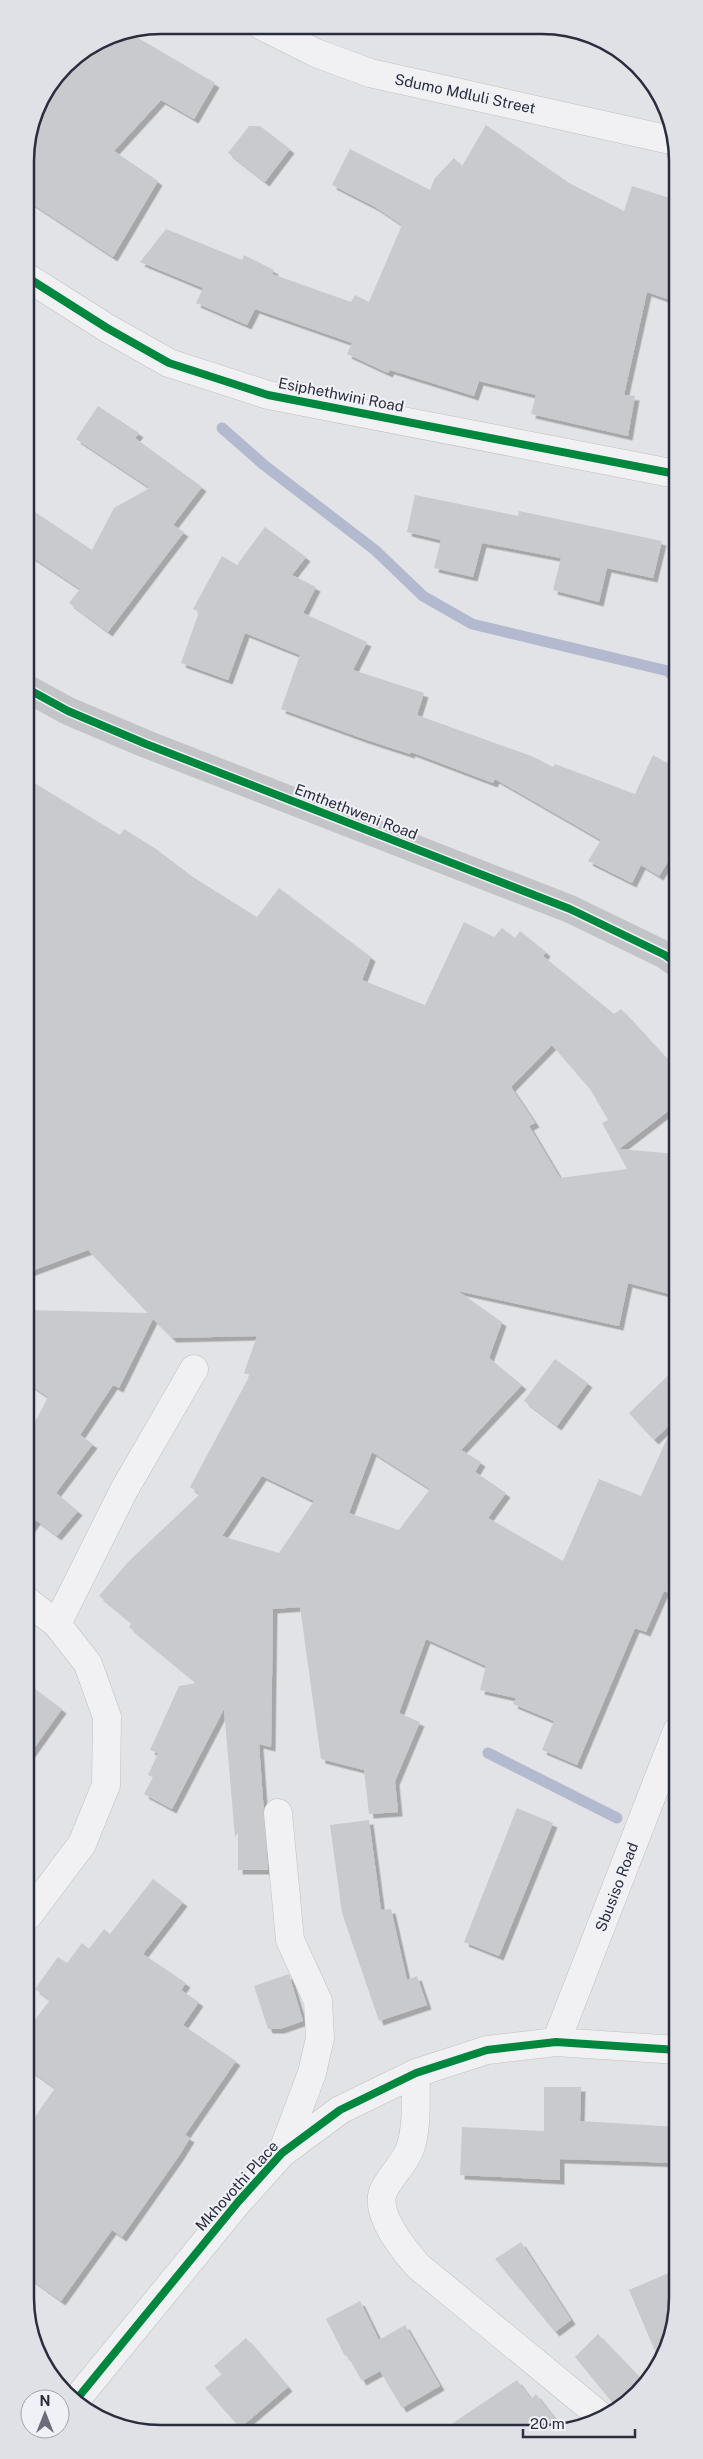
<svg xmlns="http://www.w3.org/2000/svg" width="703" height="2459" viewBox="0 0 703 2459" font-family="'Public Sans',sans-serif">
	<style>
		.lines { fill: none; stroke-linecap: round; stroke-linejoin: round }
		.stream { stroke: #b3bacf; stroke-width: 11 }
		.building { fill: #c9cace; fill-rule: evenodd; filter: url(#shadow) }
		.street-casing { stroke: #bfc0c3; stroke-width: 29 }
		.street { stroke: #f1f1f4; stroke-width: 28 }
		.secondary { stroke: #c3c4c8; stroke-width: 28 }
		.cycleway-casing { stroke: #f0f1f6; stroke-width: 11 }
		.cycleway { stroke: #00873e; stroke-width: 8 }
		.labels { text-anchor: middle; stroke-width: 4; stroke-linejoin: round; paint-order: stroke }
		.street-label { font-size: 15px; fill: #2a2d3e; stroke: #f0f1f6 }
		.rim { fill: none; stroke: #2a2d3e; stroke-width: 2.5 }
	</style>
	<defs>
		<filter id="shadow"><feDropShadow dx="4.5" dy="4.5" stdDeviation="0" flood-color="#0004"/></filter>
	</defs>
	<rect width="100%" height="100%" fill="#e2e3e6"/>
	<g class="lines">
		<path class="stream" d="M222,428L264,465L375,550L423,596L472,624L668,671L676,679
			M488,1753L617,1818"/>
	</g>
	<path class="building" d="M128,32L215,83L194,119L161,100L114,151L158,181L113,257L25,199V152L35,109L65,65L109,35Z
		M486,125L569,183L624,211L632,186L676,200V302L647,292L624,395L635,396L628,436L531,414L536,395L479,381L474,396L390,370L388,373L347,354L352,343L255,309L247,325L196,303L203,288L140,262L166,229L242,260L244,255L274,270L272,274L351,302L355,295L369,302L402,225L375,207L332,185L350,149L430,190L435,178L454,158L462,166Z
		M249,126H260L290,149L265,182L228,153Z
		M98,406L139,433L135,438L202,487L173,525L184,532L108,632L69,603L80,589L26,553V506L92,550L114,508L150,488L76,439Z
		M415,495L518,516L519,511L662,541L653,578L607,568L599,602L553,590L561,558L482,543L473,577L434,568L441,540L407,532Z
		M265,527L306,557L292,575L316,587L303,613L367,642L353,670L424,693L417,715L534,757L553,767L555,764L635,794L653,755L676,768V849L659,876L641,865L632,883L588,861L601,840L495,779L493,783L411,752L410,754L364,739L281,709L300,655L245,633L228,680L181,663L199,612L193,609L222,556L237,565Z
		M26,778L120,835L124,829L156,849L193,877L257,917L279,888L371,957L362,980L425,1005L464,922L494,937L502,928L515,938L520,931L546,952L543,956L614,1014L621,1009L666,1058L676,1075V1105L619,1149L677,1154V1296L628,1283L619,1326L458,1291L502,1322L489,1358L522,1385L461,1450L481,1462L475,1472L506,1493L488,1518L563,1561L599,1479L641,1496L676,1419L654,1440L629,1413L677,1367V1596L664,1591L646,1632L635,1628L577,1765L542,1750L554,1721L513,1704L516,1698L480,1690L486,1666L426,1639L399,1713L420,1722L395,1781L398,1812L369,1814L364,1770L321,1759L300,1607L273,1609L271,1747L259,1744L268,1870H238V1833L235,1837L224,1709L172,1809L144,1794L153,1777L148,1775L158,1753L150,1750L179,1686L197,1683L129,1627L132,1623L99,1596L128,1562L200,1494L190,1487L250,1375L244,1373L257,1336L172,1338L153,1319L119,1388L113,1385L80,1435L93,1444L56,1493L78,1511L57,1536L36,1520L27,1533V1437L48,1397L27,1383L26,1310L148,1313L88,1250L26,1273ZM552,1045L590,1089L608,1120L602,1123L627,1169L560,1178L529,1126L535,1123L511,1087ZM372,1452L430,1489L399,1530L349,1513ZM262,1476L314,1501L279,1553L222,1536Z
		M555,1359L588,1383L557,1426L524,1401Z
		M27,1683L62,1709L27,1758Z
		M517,1808L553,1823L499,1956L464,1942Z
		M369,1820L381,1910L391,1909L407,1980L417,1976L427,2005L379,2021L342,1913L330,1825Z
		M153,1879L183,1902L143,1954L186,1983L181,1990L199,2002L183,2025L236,2061L185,2135L190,2138L179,2156L122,2237L112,2230L61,2301L28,2277L27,2128L55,2088L27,2068V2030L50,2000L35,1989L58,1957L67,1963L82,1943L89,1949L104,1929L110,1934Z
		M289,1974L303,2021L280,2029H268L254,1986Z
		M544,2087H581L580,2121L678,2127V2163L560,2159V2180L460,2175L462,2127L544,2131Z
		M521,2242L571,2320L555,2332L495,2259Z
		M678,2269V2307L668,2350L660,2363L629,2290Z
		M360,2301L379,2340L405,2325L440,2386L402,2408L380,2371L362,2381L347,2355L345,2356L326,2319Z
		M598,2334L644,2382L615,2406L575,2357Z
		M246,2338L288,2387L240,2428L205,2388L222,2374L214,2366Z
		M517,2380L531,2399L536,2394L564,2431H441Z"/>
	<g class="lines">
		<defs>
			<path id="street" d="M262,26L316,53L370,73L675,141
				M25,276L107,328L169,363L268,395L676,474
				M27,1601L57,1624L88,1664L107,1717L106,1785L82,1844L27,1917
				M57,1624L124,1490L194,1369
				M278,1813L290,1940L318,2001L320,2038L312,2073L282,2153
				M556,2042L677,1731
				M416,2073C415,2099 418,2125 410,2149C404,2165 389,2177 383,2192C375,2215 404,2250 418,2266L603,2418
				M76,2400L238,2202L282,2153L340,2110L416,2073L487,2050L556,2042L677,2050"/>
		</defs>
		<use href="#street" class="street-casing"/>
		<use href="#street" class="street"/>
		<path class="secondary" d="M26,688L68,711L146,744L570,909L665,955L676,963"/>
		<defs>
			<path id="cycleway" d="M25,276L107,328L169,363L268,395L676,474
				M26,688L68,711L146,744L570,909L665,955L676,963
				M76,2400L238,2202L282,2153L340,2110L416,2073L487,2050L556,2042L677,2050"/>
		</defs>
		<use href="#cycleway" class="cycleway-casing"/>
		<use href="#cycleway" class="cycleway"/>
	</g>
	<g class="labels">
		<g class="street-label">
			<text transform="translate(465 94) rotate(12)" y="5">Sdumo Mdluli Street</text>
			<text transform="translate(341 395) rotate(11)" y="5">Esiphethwini Road</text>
			<text transform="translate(356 812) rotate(21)" y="5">Emthethweni Road</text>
			<text transform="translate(617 1887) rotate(-69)" y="5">Sbusiso Road</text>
			<text transform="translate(237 2186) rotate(-48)" y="5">Mkhovothi Place</text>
		</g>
	</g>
	<path d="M0 0H703V2459H0ZM161 34H542A127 127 0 0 1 669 161V2298A127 127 0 0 1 542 2425H161A127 127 0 0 1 34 2298V161A127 127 0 0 1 161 34Z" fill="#e0e1e7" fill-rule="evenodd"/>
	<path class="rim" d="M161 34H542A127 127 0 0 1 669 161V2298A127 127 0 0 1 542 2425H161A127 127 0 0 1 34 2298V161A127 127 0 0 1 161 34Z"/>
	<g transform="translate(45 2414)"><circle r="24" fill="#f0f1f6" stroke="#a1a3ac"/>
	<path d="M0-4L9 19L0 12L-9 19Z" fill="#6a6d79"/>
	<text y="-8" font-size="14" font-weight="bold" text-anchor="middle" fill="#2a2d3e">N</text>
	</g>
	<path d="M523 2429v8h112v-8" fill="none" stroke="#2a2d3e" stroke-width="2.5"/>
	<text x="530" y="2429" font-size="15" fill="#2a2d3e" stroke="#f0f1f6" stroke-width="4" paint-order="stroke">20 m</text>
</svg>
